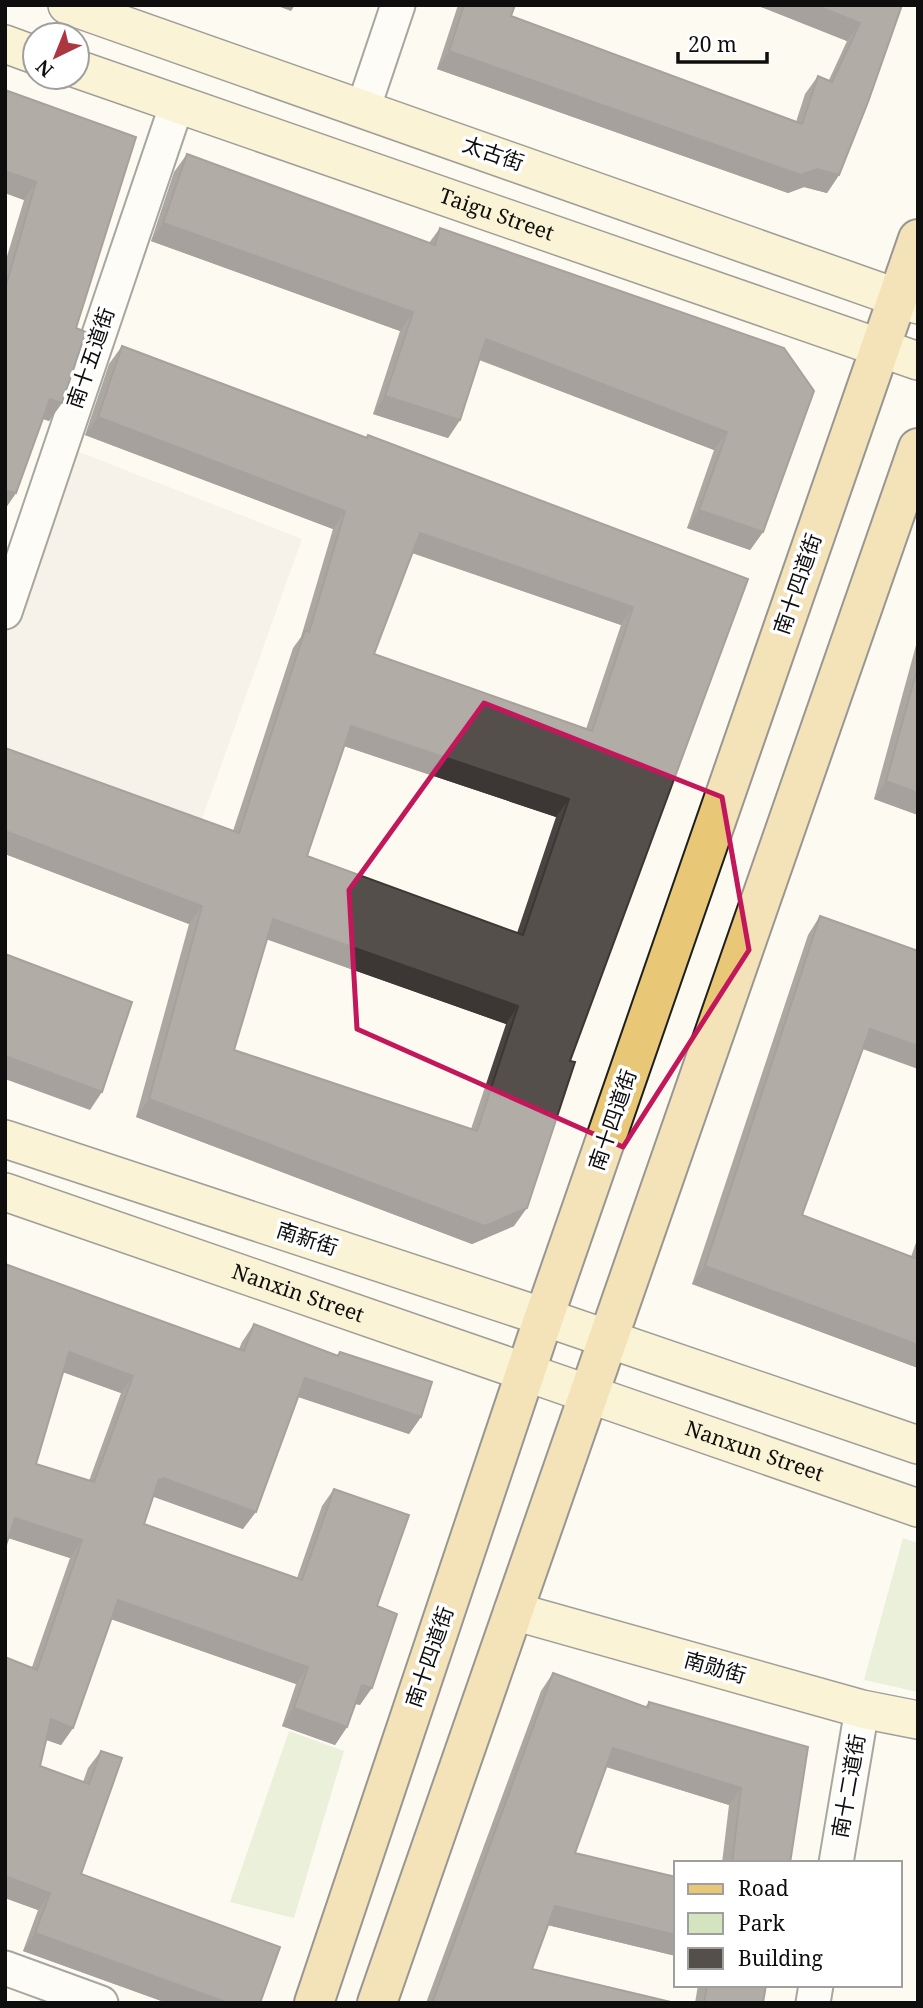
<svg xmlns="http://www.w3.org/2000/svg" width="923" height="2008" viewBox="0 0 923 2008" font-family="'Noto Serif','Noto Sans SC',serif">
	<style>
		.green { fill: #d3e4be }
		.plaza { fill: #ede9e0 }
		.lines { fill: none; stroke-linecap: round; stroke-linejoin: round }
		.tertiary-casing { stroke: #414141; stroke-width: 37 }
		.secondary-casing { stroke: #303030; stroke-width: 40 }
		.primary-casing { stroke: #1f1f1f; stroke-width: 42 }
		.tertiary { stroke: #fff; stroke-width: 33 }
		.secondary { stroke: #f5ebb4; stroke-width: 37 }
		.primary { stroke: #e8c876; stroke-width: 38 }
		.wall { fill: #494441; fill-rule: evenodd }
		.shaded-wall { fill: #3c3735 }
		.building { fill: #554f4c; stroke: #3c3735; stroke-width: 2; fill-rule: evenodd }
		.marked { fill: none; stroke: #c2185b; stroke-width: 5; stroke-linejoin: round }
		.labels { text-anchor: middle; stroke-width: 7; stroke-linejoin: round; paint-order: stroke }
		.street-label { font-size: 21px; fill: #0e0e0e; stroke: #fff }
	</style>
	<rect width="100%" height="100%" fill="#fdfaf1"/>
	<path class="green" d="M903,1538L918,1543V1692L864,1680Z
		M289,1731L344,1751L294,1918L230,1902Z"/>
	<path class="plaza" d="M69,448L302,539L198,830L5,757V635Z"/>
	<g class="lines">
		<defs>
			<path id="tertiary" d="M363,109L398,5
				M5,612L177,104
				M836,1863L862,1709
				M5,1968L101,2003
				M813,2003L816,1985"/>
			<g id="secondary">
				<path d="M67,5L918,305"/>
				<path d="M5,44L35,55"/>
				<path id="s1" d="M77,69L918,361"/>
				<path d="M5,1139L544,1317L918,1445"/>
				<path id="s2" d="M5,1192L918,1508"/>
				<path d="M513,1611L862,1709L918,1720"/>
			</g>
			<path id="primary" d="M314,2003L544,1317L918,239
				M377,2003L918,448"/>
		</defs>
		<use href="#tertiary" class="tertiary-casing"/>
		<use href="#secondary" class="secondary-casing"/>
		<use href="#primary" class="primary-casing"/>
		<use href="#tertiary" class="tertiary"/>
		<use href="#secondary" class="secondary"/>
		<use href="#primary" class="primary"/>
	</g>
	<path class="wall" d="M458,5H515L511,16L796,122L805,94L818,76L829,80L847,41L756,5H902L839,175L827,193L804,187L788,193L437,69Z
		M5,90L136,137L76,328L62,403L49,421L43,419L16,493L5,509V263L24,200L5,193Z
		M187,154L429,243L440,228L784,348L763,532L750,550L687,528L714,450L479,360L460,420L448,438L373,414L400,331L151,241L174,172Z
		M122,346L366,438L368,435L748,579L570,1061L514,1226L472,1244L136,1117L189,924L5,854V748L233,831L293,648L301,637L333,529L85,435L109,364ZM412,553L621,625L586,729L374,654ZM344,746L556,817L517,933L307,856ZM267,939L506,1024L471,1129L234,1050Z
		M918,638V815L874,799Z
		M820,916L863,1049L802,1215L911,1257L918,1237V1368L692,1284L808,935Z
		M5,1264L239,1349L242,1342L254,1324L337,1355L340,1352L421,1417L409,1434L298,1397L243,1529L153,1496L144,1524L297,1578L322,1506L334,1489L377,1606L360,1705L355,1704L347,1727L335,1745L282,1726L296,1684L111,1619L73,1728L61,1745L46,1740L40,1766L83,1782L88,1768L101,1751L81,1874L260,2003H167L23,1951L38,1910L5,1898V1657L32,1667L70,1558L9,1538ZM63,1372L121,1393L89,1481L36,1464Z
		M553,1673L645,1707L649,1702L808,1747L790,1863H722L729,1805L606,1767L575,1853L676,1956L548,1925L532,1969L675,2003H426L541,1691Z
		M698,1985H766L763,2003H695Z"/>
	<path class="shaded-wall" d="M275,5H295L291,11Z
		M756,5H815L860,23L847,41Z
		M449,51L817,169L839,175L827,193L804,187L788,193L437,69Z
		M5,171L36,182L24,200L5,193Z
		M163,223L413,312L400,331L151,241Z
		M486,339L727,432L714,450L473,357Z
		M385,396L460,420L448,438L373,414Z
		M50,399L62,403L49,421L38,417Z
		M98,417L345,511L333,529L85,435Z
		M5,490L16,493L5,509Z
		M699,510L763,532L750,550L687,528Z
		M420,533L633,607L621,625L407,551Z
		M351,726L569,799L556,817L338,744Z
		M886,781L918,793V815L874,799Z
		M5,831L202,906L189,924L5,854Z
		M273,919L518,1006L506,1024L260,937Z
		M870,1029L918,1046V1069L857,1047Z
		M5,1056L102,1092L90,1110L5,1079Z
		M149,1099L527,1208L514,1226L472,1244L136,1117Z
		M705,1266L918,1345V1368L692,1284Z
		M69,1352L133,1376L121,1393L57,1370Z
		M305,1378L421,1417L409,1434L293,1395Z
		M163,1478L256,1512L243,1529L151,1496L159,1479Z
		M15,1518L82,1540L70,1558L5,1537Z
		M118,1600L308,1667L296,1684L105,1617Z
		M362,1685L372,1688L360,1705L350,1702Z
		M294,1708L347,1727L335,1745L282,1726Z
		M51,1719L73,1728L61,1745L38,1737Z
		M613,1748L741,1788L729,1805L601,1765Z
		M5,1876L50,1893L38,1910L5,1898Z
		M555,1906L676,1935V1956L543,1924Z
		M35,1933L228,2003H167L23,1951Z"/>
	<path class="building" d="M464,5H515L511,16L802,124L818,76L832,82L860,23L815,5H902L868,102L839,175L817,169L801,175L449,51Z
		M5,90L136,137L76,328L86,332L62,403L50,399L16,493L5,490V289L36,182L5,171Z
		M187,154L435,245L440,228L784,348L814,391L763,532L699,510L727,432L486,339L460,420L385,396L413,312L163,223Z
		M122,346L367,438L368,435L748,579L570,1061L575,1062L527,1208L485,1226L149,1099L202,906L5,831V748L239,833L305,630L309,632L345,511L98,417ZM420,533L633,607L592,731L374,654ZM351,726L569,799L523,935L307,856ZM273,919L518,1006L477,1131L234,1050Z
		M918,666V793L886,781Z
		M820,916L918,951V1046L870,1029L802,1215L917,1259L918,1256V1345L705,1266Z
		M5,954L132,1002L102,1092L5,1056Z
		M5,1264L244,1351L254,1324L338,1356L340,1352L432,1382L421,1417L305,1378L256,1512L163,1478L162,1480L159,1479L144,1524L302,1580L334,1489L409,1515L377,1606L397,1614L372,1688L362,1685L347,1727L294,1708L308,1667L118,1600L73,1728L51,1719L40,1766L89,1784L101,1751L122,1758L81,1874L280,1947L260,2003H228L35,1933L50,1893L5,1876V1719L6,1716H5V1657L37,1670L82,1540L15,1518L5,1548ZM69,1352L133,1376L94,1482L36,1464Z
		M553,1673L648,1708L649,1702L808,1747L790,1863H732L741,1788L613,1748L575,1853L676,1877V1935L555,1906L532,1969L675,2003H432Z
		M707,1985H766L763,2003H704Z"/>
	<path d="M0 0H923V2008H0ZM484,703L722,797L749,950L623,1147L357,1029L349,890Z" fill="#fdfaf1" fill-opacity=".55" fill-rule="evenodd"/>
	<path class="marked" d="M484,703L722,797L749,950L623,1147L357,1029L349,890Z"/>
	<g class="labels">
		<g class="street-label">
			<text transform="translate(493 154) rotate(19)" y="7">太古街</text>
			<text dy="7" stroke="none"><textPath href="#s1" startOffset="444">Taigu Street</textPath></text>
			<text transform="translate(91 358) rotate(-71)" y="7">南十五道街</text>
			<text transform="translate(798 584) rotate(-71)" y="7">南十四道街</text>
			<text transform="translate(613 1120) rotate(-71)" y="7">南十四道街</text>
			<text transform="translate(307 1239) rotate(18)" y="7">南新街</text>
			<text dy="7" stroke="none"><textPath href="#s2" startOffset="310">Nanxin Street</textPath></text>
			<text dy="7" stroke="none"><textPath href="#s2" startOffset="793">Nanxun Street</textPath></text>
			<text transform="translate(430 1657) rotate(-71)" y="7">南十四道街</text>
			<text transform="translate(715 1668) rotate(16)" y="7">南勋街</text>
			<text transform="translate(849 1786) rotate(-80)" y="7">南十二道街</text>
		</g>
	</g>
	<rect width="923" height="2008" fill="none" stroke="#0e0e0e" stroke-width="14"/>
	<rect x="674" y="1861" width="228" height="126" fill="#ffffff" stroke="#9f9f9f" stroke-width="2"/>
	<rect x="688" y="1884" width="35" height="10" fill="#e8c876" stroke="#9f9f9f" stroke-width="2"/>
	<text x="738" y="1896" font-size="21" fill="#0e0e0e">Road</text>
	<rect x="688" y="1913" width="35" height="21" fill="#d3e4be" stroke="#9f9f9f" stroke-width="2"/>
	<text x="738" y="1931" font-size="21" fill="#0e0e0e">Park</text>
	<rect x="688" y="1948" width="35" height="21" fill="#554f4c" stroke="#9f9f9f" stroke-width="2"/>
	<text x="738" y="1966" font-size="21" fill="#0e0e0e">Building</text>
	<g transform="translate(56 56) rotate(223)"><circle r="33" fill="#ffffff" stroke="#9f9f9f" stroke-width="2"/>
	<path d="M0-5L12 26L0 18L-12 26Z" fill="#ad3741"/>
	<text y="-10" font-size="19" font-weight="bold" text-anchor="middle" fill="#0e0e0e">N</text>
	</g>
	<path d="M678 52v10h89v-10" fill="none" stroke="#0e0e0e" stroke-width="3.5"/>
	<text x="688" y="52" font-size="21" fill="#0e0e0e" stroke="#ffffff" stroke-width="5" paint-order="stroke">20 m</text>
</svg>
